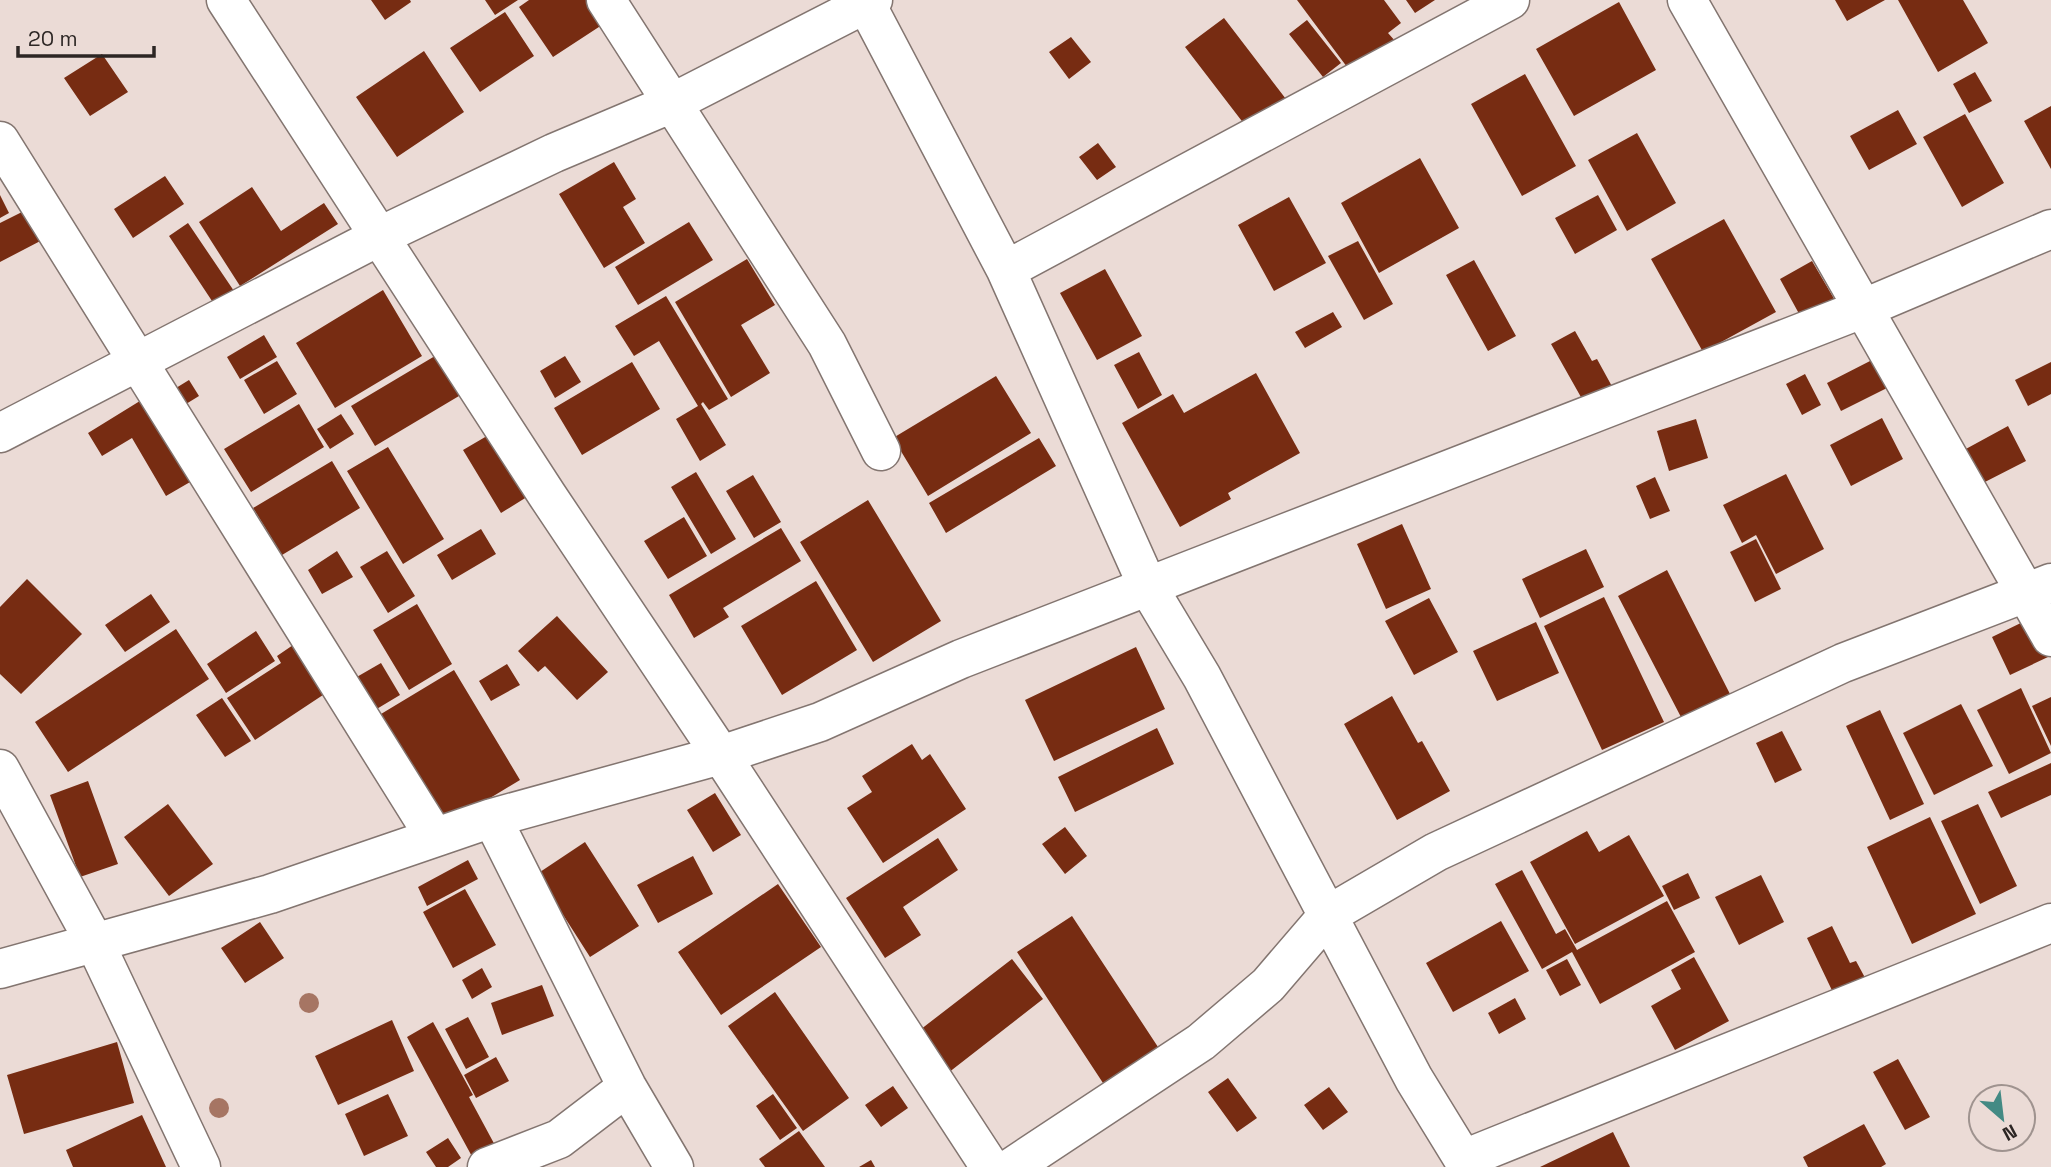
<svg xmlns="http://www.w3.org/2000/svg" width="2051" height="1167" viewBox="0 0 2051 1167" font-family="'Space Grotesk',sans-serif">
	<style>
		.building { fill: #772c12 }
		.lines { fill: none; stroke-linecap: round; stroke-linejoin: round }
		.minor-casing { stroke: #837570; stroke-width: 41 }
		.minor { stroke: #fff; stroke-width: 38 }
		.tree { fill: #a67563 }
	</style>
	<rect width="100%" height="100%" fill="#ebdbd6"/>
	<path class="building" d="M371,0H410L411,2L385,20Z
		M485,0H518L495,15Z
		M529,0H591L605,23L553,57L519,7Z
		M1297,0H1384L1401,23L1388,33L1396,42L1353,75Z
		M1406,0H1435L1415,13Z
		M1835,0H1885L1847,21Z
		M1898,0H1963L1988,43L1938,72Z
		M1619,2L1656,70L1574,116L1536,49Z
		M505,12L534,56L480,92L450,48Z
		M1224,18L1289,103L1251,133L1185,47Z
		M1307,20L1341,63L1323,77L1289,34Z
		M1071,37L1091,62L1069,79L1049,52Z
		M424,51L464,112L397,157L356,97Z
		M102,54L128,92L90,116L64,78Z
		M1975,72L1992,101L1969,113L1953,84Z
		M1525,74L1576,166L1522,196L1471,104Z
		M2051,106V169L2024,121Z
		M1898,110L1917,144L1869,170L1850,136Z
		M1965,114L2004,183L1962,207L1923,137Z
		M1637,133L1676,203L1627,231L1588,160Z
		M1098,143L1116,167L1097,180L1079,157Z
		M1420,158L1459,228L1379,273L1341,203Z
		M614,162L636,199L623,207L645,243L604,268L559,194Z
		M165,176L184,204L133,238L114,209Z
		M252,187L281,231L324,203L338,224L240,286L199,222Z
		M0,195L9,213L0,218Z
		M1598,195L1617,230L1575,254L1555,218Z
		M1289,197L1326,263L1274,291L1238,225Z
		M32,207L48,237L0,262V223Z
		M1724,219L1776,312L1703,352L1651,259Z
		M689,222L713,260L638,305L615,267Z
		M188,223L234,291L214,304L169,236Z
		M1358,241L1393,304L1364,320L1328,256Z
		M747,259L775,305L741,325L770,373L731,397L675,302Z
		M1474,260L1516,336L1488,351L1446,275Z
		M1812,261L1836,302L1803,321L1780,279Z
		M1105,269L1142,336L1097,360L1060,293Z
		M383,290L422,356L335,408L296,343Z
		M666,296L728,399L709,410L703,402L701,404L726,445L700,461L676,419L698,406L659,341L634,356L615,326Z
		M1333,312L1342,327L1305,348L1295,332Z
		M1575,331L1592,361L1597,359L1614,390L1586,406L1551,344Z
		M264,335L277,357L240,379L227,357Z
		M1139,352L1162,395L1138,409L1114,365Z
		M440,353L464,393L375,446L351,406Z
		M565,356L581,382L555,398L540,371Z
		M1872,360L1887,388L1841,411L1827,383Z
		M277,361L297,394L264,414L244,380Z
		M632,362L660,409L582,455L554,408Z
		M2051,362V394L2028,406L2015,380Z
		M1256,373L1300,453L1228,493L1231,499L1180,527L1122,423L1173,394L1184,413Z
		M1805,374L1821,405L1802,415L1786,384Z
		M996,376L1031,433L928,496L893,438Z
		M189,380L199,396L186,404L176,388Z
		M148,396L197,478L166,496L132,438L102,456L88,433Z
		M299,404L324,447L251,492L224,449Z
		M341,414L354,434L330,449L317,429Z
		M1882,418L1903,459L1851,486L1830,445Z
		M1696,419L1708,458L1669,471L1657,431Z
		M2008,426L2026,461L1981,484L1964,450Z
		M492,433L530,495L501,513L463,450Z
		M1039,438L1056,466L946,533L929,503Z
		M388,447L444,539L403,564L347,471Z
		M332,461L360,508L282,555L253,508Z
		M696,472L736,539L711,554L671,487Z
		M1786,474L1824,549L1776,574L1756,535L1742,543L1723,505Z
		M753,475L781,522L754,538L726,491Z
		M1655,477L1670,511L1650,519L1636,486Z
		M868,500L941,621L873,662L800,542Z
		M684,517L707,556L668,579L644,541Z
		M1402,524L1431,589L1386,609L1357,544Z
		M781,528L801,561L723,608L729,617L694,638L669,595Z
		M481,529L496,554L452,580L437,555Z
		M1756,539L1781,589L1755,602L1730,552Z
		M1586,549L1604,587L1540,618L1522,579Z
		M337,551L353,577L322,594L308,570Z
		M387,551L415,596L388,613L360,567Z
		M1667,570L1730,694L1682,719L1618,596Z
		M27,579L82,634L21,694L0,674V607Z
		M816,581L857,650L782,695L741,626Z
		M151,594L170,622L125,652L105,625Z
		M1604,597L1664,722L1602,750L1544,626Z
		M1429,598L1458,652L1414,675L1385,621Z
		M417,604L452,664L409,690L373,630Z
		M557,616L608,672L577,700L545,666L538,672L518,651Z
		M2029,619L2048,657L2010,675L1992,637Z
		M1536,622L1559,673L1497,701L1473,651Z
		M176,629L209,679L68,772L35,722Z
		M256,631L275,661L226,693L207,664Z
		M296,643L329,691L255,740L227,698L281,663L277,656Z
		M1136,647L1165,709L1054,761L1025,700Z
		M381,663L400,695L375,710L355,678Z
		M507,664L520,685L491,701L479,681Z
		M454,670L520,780L447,824L381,714Z
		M2021,688L2051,753L2009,774L1977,710Z
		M1392,696L1418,743L1422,741L1450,791L1397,820L1344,724Z
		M2051,697V746L2032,706Z
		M222,698L251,741L225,757L196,715Z
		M1961,704L1993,766L1934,795L1903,733Z
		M1880,710L1924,804L1890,820L1846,726Z
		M1157,728L1174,764L1075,812L1058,777Z
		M1782,731L1802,770L1775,783L1756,743Z
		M912,744L922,760L930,754L966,809L883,863L847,808L872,792L862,776Z
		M2051,763V795L2001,818L1988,792Z
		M88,781L118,864L80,877L50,795Z
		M715,793L741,835L713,852L687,810Z
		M168,804L213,864L169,896L124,837Z
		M1978,804L2017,886L1980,904L1941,821Z
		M1930,817L1976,914L1912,944L1867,847Z
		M1065,827L1087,856L1065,874L1042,844Z
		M1587,831L1599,852L1629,835L1664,896L1575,944L1530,862Z
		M938,838L958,870L903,907L921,935L885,958L846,898Z
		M585,842L639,926L590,957L537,874Z
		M693,856L713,894L658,923L637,885Z
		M468,860L478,879L427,906L418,887Z
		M1522,870L1556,934L1565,929L1577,950L1667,901L1695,952L1600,1004L1572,952L1542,969L1495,884Z
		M1688,873L1700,898L1674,910L1662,886Z
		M1761,875L1784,922L1739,945L1715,897Z
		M778,884L821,947L721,1015L678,952Z
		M465,889L496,945L453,968L423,912Z
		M1072,916L1158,1047L1103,1083L1017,952Z
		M1501,921L1529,971L1453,1012L1426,963Z
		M260,922L284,958L245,983L221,948Z
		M1832,926L1850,963L1856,961L1870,987L1838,1003L1807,938Z
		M1694,957L1729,1021L1675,1050L1651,1006L1681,989L1671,970Z
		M1012,959L1043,999L948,1073L916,1033Z
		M1567,959L1581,985L1560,996L1546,970Z
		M482,968L492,987L472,999L462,980Z
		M542,985L554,1016L502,1035L491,1003Z
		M775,992L849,1098L803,1131L728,1026Z
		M1515,998L1526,1019L1499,1034L1488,1013Z
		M468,1017L489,1057L466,1069L445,1029Z
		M392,1020L414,1071L338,1105L315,1056Z
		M433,1022L473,1095L469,1097L497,1149L475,1162L407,1037Z
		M117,1042L134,1103L24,1134L7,1075Z
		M496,1057L509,1081L476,1098L464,1075Z
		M1898,1059L1930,1117L1905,1130L1873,1072Z
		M1228,1078L1257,1118L1237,1132L1208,1092Z
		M893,1086L908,1108L881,1127L865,1105Z
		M1329,1087L1348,1112L1323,1130L1304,1105Z
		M388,1094L408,1136L364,1156L345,1114Z
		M773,1094L797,1128L780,1140L756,1106Z
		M142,1115L166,1167H73L66,1150Z
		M1864,1124L1886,1164L1881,1167H1808L1803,1157Z
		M799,1131L825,1167H765L759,1159Z
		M1613,1132L1630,1167H1540Z
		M448,1138L461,1158L448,1167H436L426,1152Z
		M871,1160L875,1167H859Z"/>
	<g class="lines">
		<defs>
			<path id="minor" d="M226,0L547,495L721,755L990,1167
				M606,0L827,344L881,451
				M864,0L1006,270L1148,587L1202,677L1414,1079L1468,1167
				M1687,0L2051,637
				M0,141L434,836
				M1006,270L1510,0
				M0,433L378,237L554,153L670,104L873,0
				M0,769L95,943L201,1167
				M492,818L627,1087L674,1167
				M0,969L270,894L492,818L721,755L820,722L961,659L1862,309L2051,229
				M1464,1159L2051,923
				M487,1167L559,1139L627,1087
				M1012,1167L1201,1042L1268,985L1328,915L1436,852L1843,663L2051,583"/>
		</defs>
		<use href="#minor" class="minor-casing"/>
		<use href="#minor" class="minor"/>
	</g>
	<g class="tree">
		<circle cx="309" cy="1003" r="10"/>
		<circle cx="219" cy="1108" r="10"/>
	</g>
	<g transform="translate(2002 1118) rotate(152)"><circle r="33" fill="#ebdbd6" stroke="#9f938f" stroke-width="2"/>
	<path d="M0-5L12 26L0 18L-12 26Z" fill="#438a84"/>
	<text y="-10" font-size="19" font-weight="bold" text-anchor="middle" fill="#2c2624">N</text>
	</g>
	<path d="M18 46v10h136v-10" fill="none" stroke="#2c2624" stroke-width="3.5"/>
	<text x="28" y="46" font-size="21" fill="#2c2624" stroke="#ebdbd6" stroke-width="5" paint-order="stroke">20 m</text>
</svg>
